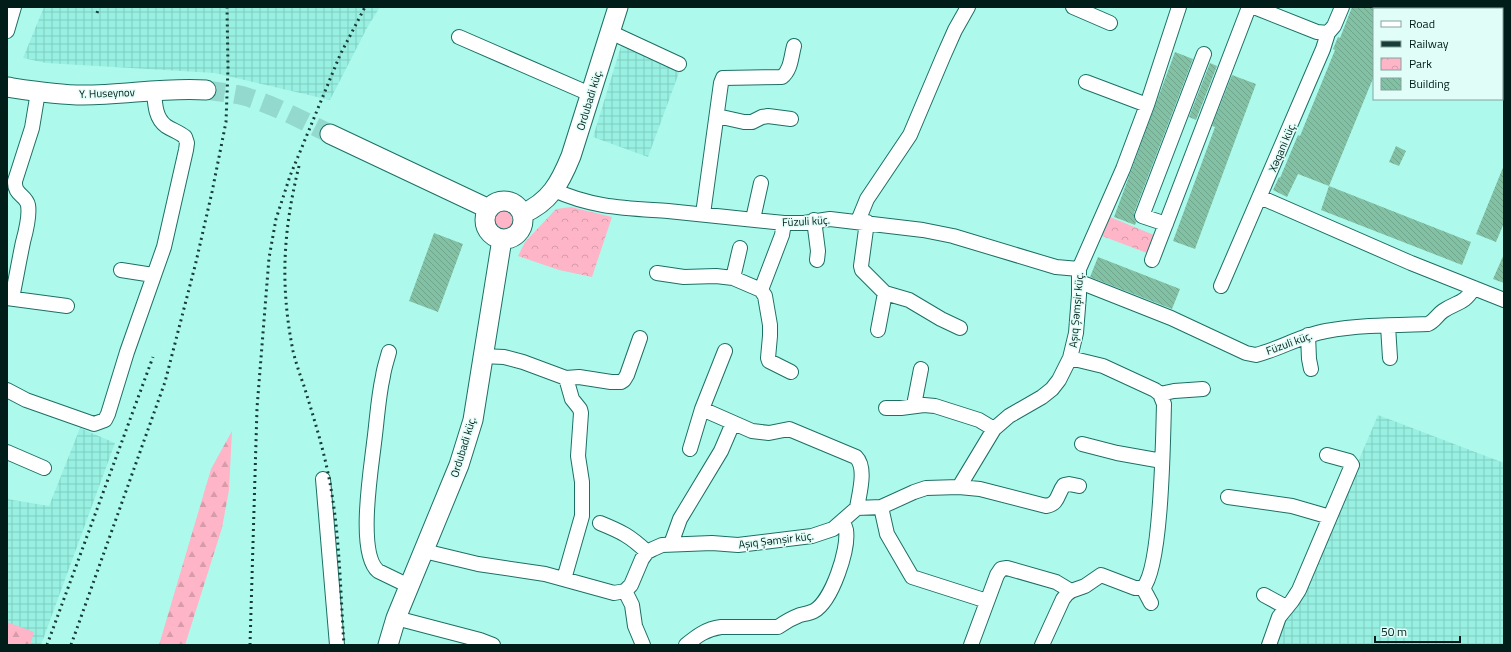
<svg xmlns="http://www.w3.org/2000/svg" width="1511" height="652" viewBox="0 0 1511 652" font-family="'Titillium Web',sans-serif">
	<style>
		.industrial { fill: url(#industrial-grid) }
		.grass { fill: #feb5c7 }
		.forest { fill: url(#forest-firs) }
		.park { fill: url(#park-crowns) }
		.building { fill: url(#building-back-hatch) }
		.lines { fill: none; stroke-linecap: round; stroke-linejoin: round }
		.secondary-tunnel { stroke: #93d9cd; stroke-width: 19; stroke-dasharray: 19 10; stroke-linecap: butt }
		.minor-casing { stroke: #1d6f65; stroke-width: 16 }
		.secondary-casing { stroke: #1d6f65; stroke-width: 21 }
		.minor { stroke: #fff; stroke-width: 14 }
		.secondary { stroke: #fff; stroke-width: 19 }
		.rail { stroke: #183c37; stroke-width: 3; stroke-dasharray: 2 4; stroke-linecap: butt }
		.labels { text-anchor: middle; stroke-width: 3; stroke-linejoin: round; paint-order: stroke }
		.street-label { font-size: 11px; fill: #001d19; stroke: #e0fdf8 }
	</style>
	<defs>
		<pattern id="industrial-grid" width="8" height="8" patternUnits="userSpaceOnUse"><rect width="8" height="8" fill="#98f0e2"/><path d="M0 4h8M4 0v8" fill="none" stroke="#81cdc1"/></pattern>
		<pattern id="forest-firs" width="22" height="20" patternUnits="userSpaceOnUse"><rect width="22" height="20" fill="#feb5c7"/><path d="M5 1l3.5 6h-7zM16 11l3.5 6h-7z" fill="#d89baa"/></pattern>
		<pattern id="park-crowns" width="20" height="18" patternUnits="userSpaceOnUse"><rect width="20" height="18" fill="#feb5c7"/><path d="M2 6a3 3 0 1 1 6 0M12 15a3 3 0 1 1 6 0" fill="none" stroke="#d89baa"/></pattern>
		<pattern id="building-back-hatch" width="6" height="6" patternUnits="userSpaceOnUse"><rect width="6" height="6" fill="#82c1a3"/><path d="M-1 5l2 2M0 0l6 6M5-1l2 2" fill="none" stroke="#6ea58c"/></pattern>
	</defs>
	<rect width="100%" height="100%" fill="#adfaed"/>
	<path class="industrial" d="M44,7H380L368,26L330,100L215,73L46,63L23,58Z
		M622,43L680,70L648,157L593,137Z
		M1378,415L1504,463V645H1276L1287,614L1302,594Z
		M80,428L115,443L41,645H7V499L49,506Z"/>
	<path class="grass" d="M495 220a9 9 0 1 1 18 0a9 9 0 1 1-18 0Z"/>
	<path class="forest" d="M232,431L229,490L222,528L185,645H159L211,469Z
		M7,622L34,632L30,645H7Z"/>
	<path class="park" d="M571,207L612,217L592,277L559,270L518,256L525,242L556,209Z
		M1110,217L1154,235L1147,253L1102,236Z"/>
	<path class="building" d="M1352,7H1374V76L1329,186L1298,174L1287,197L1273,190L1279,177L1280,178L1298,135L1300,136L1335,50L1333,49L1338,37L1340,38Z
		M1175,52L1193,59L1134,213V218L1136,222L1135,225L1114,217Z
		M1210,63L1217,66L1196,120L1189,117Z
		M1232,75L1256,84L1195,249L1173,241L1215,127L1212,126Z
		M1396,146L1406,151L1399,166L1389,162Z
		M1504,165V223L1496,242L1476,234Z
		M1329,186L1471,242L1462,265L1321,210Z
		M434,233L463,244L438,312L409,301Z
		M1504,254V283L1493,279Z
		M1098,257L1180,289L1172,309L1090,277Z"/>
	<g class="lines">
		<path class="secondary-tunnel" d="M206,90C219,92 232,93 244,96C274,105 302,120 330,134"/>
		<defs>
			<path id="minor" d="M1073,7L1110,23
				M1254,7L1317,32L1328,33
				M1470,7L1475,9
				M1502,20L1504,21
				M7,31L14,7
				M610,32L679,64
				M459,37L590,94
				M1086,82L1147,105
				M717,116L744,122H752L762,117L768,116L791,119
				M554,190C593,208 627,208 668,211C707,215 745,219 784,223H804L830,219L923,230L953,236L1056,267L1079,269
				M1260,197L1411,263L1504,300
				M703,214L721,83L723,78L782,77C791,70 791,57 794,46
				M753,219L761,183
				M814,220L818,251L817,260
				M858,221L867,199L910,135L943,57L955,30L968,7
				M867,222L861,266L862,270L885,293L909,300L941,319L960,328
				M1166,224L1142,216L1204,54
				M1152,260L1249,7
				M121,270L153,275
				M657,273L684,277L716,276L733,278L761,290L765,296L770,325V336L768,358L769,361L791,372
				M733,278L740,248
				M1080,282L1171,318L1246,353L1256,355C1280,349 1302,335 1326,331C1359,325 1394,325 1428,324C1435,321 1437,315 1443,311C1458,301 1463,305 1474,288
				M1221,286L1323,49L1328,33L1334,26L1342,7
				M761,290L782,235L784,223
				M7,298L67,306
				M12,298C16,279 19,261 23,242C26,231 30,216 28,205C26,195 14,195 15,181L32,128L38,92
				M1388,326L1390,358
				M878,330L885,293
				M1308,335L1309,359L1311,369
				M389,352C387,360 384,368 383,376C378,398 377,421 374,443C371,470 357,553 378,571L409,586
				M482,356L504,357L523,362L566,378L579,377L611,382H621L624,380L627,375L640,338
				M7,390L26,400L94,424L105,420L108,414L127,352L164,247L186,150L187,143L185,137C179,132 172,130 166,126C155,118 155,103 154,91
				M1160,394L1174,391L1203,389
				M914,405L921,369
				M886,408H901L924,405L935,406L979,420L994,429
				M702,409L752,431L769,433L789,429L856,457C867,468 859,494 857,508
				M1082,444L1117,453L1162,461
				M690,449L702,409L725,351
				M7,452L44,468
				M323,479L337,645
				M959,487L980,489L1046,506C1059,504 1057,494 1064,485L1069,484L1079,486
				M1228,497L1292,506L1330,517
				M881,507L887,534L912,577L987,601
				M600,523C622,532 630,536 647,552
				M671,544L680,519L721,451L733,423
				M424,551L478,564L545,574L614,593L625,591L631,585L642,559L647,552L653,549L662,545L712,543L738,545L812,536L833,529L857,508L881,507L914,492L926,488L959,487L994,429L1009,416L1042,397L1052,389L1059,380L1070,358L1076,333L1079,295V269L1123,169L1147,105L1179,7
				M564,579L582,516V482L578,456L581,413L580,409L572,399L566,378
				M1143,588L1151,603
				M625,591L632,605L635,626L643,645
				M1264,595L1286,607
				M396,618L480,640L493,645
				M686,645C697,636 706,629 721,627H778C785,622 792,618 800,615C804,614 810,613 814,611C832,601 849,549 846,530C845,527 844,524 843,521
				M971,645L997,575L1001,569L1007,568L1056,582L1071,591
				M1042,645L1063,599L1067,594L1071,591L1085,586L1101,575L1135,588H1143C1162,567 1163,437 1164,404L1160,394L1155,390L1103,366L1070,358
				M1269,645L1279,617L1292,601L1299,590L1352,465L1349,461L1327,455"/>
			<path id="secondary" d="M7,87C33,91 57,95 83,95C125,95 165,87 206,90
				M330,134L489,209
				M485 220a19 19 0 1 1 38 0a19 19 0 1 1-38 0Z
				M522,214C550,202 560,183 571,156L618,7
				M388,645L396,618L459,465L473,420L502,239"/>
		</defs>
		<use href="#minor" class="minor-casing"/>
		<use href="#secondary" class="secondary-casing"/>
		<use href="#minor" class="minor"/>
		<use href="#secondary" class="secondary"/>
		<path class="rail" d="M97,13L99,7
			M299,166C283,231 280,285 293,351C296,363 300,375 304,386C313,415 322,444 328,473C340,530 340,588 344,645
			M47,645L153,357
			M71,645L165,382L196,262L212,192L226,122L228,68L227,7
			M250,645L257,408L269,258L276,219L290,176L340,55L365,7"/>
	</g>
	<g class="labels">
		<g class="street-label">
			<text transform="translate(107 93) rotate(-2)" y="4">Y. Huseynov</text>
			<text transform="translate(589 100) rotate(-73)" y="4">Ordubadi küç.</text>
			<text transform="translate(1282 147) rotate(-67)" y="4">Xəqani küç.</text>
			<text transform="translate(806 221) rotate(-3)" y="4">Füzuli küç.</text>
			<text transform="translate(1076 310) rotate(-85)" y="4">Aşıq Şəmşir küç.</text>
			<text transform="translate(1289 343) rotate(-20)" y="4">Füzuli küç.</text>
			<text transform="translate(463 447) rotate(-73)" y="4">Ordubadi küç.</text>
			<text transform="translate(776 540) rotate(-7)" y="4">Aşıq Şəmşir küç.</text>
		</g>
	</g>
	<rect width="1511" height="652" fill="none" stroke="#001d19" stroke-width="16"/>
	<rect x="1373" y="8" width="130" height="92" fill="#e0fdf8" stroke="#86a39f"/>
	<rect x="1381" y="21" width="20" height="6" fill="#ffffff" stroke="#86a39f"/>
	<text x="1409" y="28" font-size="12" fill="#001d19">Road</text>
	<rect x="1381" y="41" width="20" height="6" fill="#183c37" stroke="#86a39f"/>
	<text x="1409" y="48" font-size="12" fill="#001d19">Railway</text>
	<rect x="1381" y="58" width="20" height="12" fill="url(#park-crowns)" stroke="#86a39f"/>
	<text x="1409" y="68" font-size="12" fill="#001d19">Park</text>
	<rect x="1381" y="78" width="20" height="12" fill="url(#building-back-hatch)" stroke="#86a39f"/>
	<text x="1409" y="88" font-size="12" fill="#001d19">Building</text>
	<path d="M1375 636v6h85v-6" fill="none" stroke="#001d19" stroke-width="2"/>
	<text x="1381" y="636" font-size="12" fill="#001d19" stroke="#e0fdf8" stroke-width="3" paint-order="stroke">50 m</text>
</svg>
